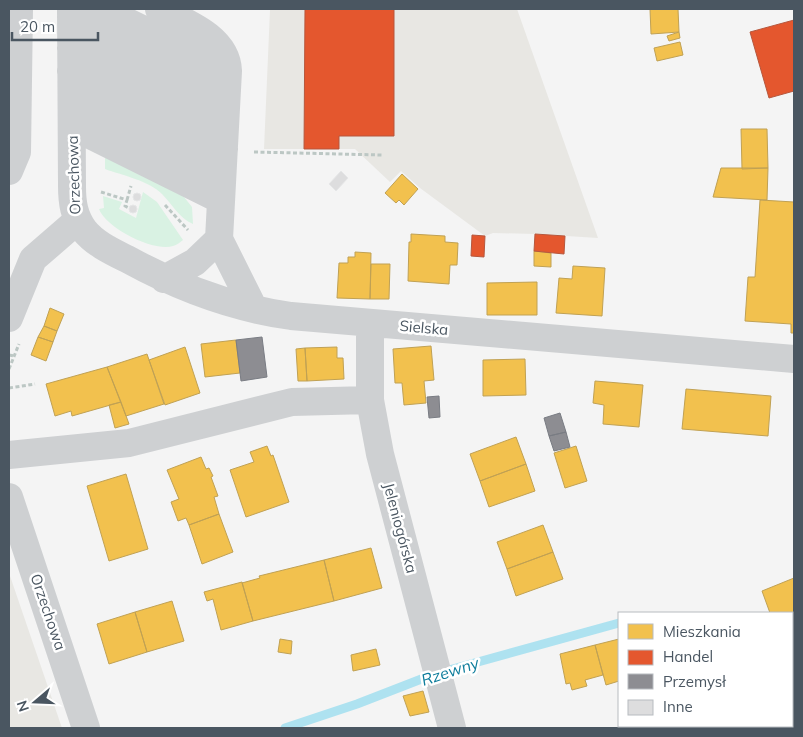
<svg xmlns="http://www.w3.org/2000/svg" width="803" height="737" viewBox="0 0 803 737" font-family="Mulish,sans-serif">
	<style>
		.commercial { fill: #e8e7e3 }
		.green { fill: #d9f2e3 }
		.homes { fill: #f2c14e; stroke: #c0a154 }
		.shops { fill: #e4572e; stroke: #b6573d }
		.industry { fill: #8d8d92; stroke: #797c83 }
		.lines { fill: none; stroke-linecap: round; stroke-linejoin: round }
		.stream { stroke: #aee2f0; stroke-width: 9 }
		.building { fill: #ddddde; stroke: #e5e6e7 }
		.path { stroke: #bcc7c4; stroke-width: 3; stroke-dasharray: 4 2.5; stroke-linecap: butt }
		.minor { stroke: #ced0d2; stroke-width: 28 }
		.labels { text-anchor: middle; stroke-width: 5; stroke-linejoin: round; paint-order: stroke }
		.street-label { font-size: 15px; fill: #4a5661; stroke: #fff }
		.water-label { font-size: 16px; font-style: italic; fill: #0c7c9b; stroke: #fff }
	</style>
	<rect width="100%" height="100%" fill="#f4f4f4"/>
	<path class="commercial" d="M268,9H517L598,238L535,234L493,233L485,236L420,188L401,171L390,182L355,149H264L270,10Z
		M9,573L62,728H9Z"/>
	<path class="green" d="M105,153L180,192L192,207L193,224C179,218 172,204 162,194C150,181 121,175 105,169Z
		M143,192L157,202L183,240C180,242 177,245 173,246C153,252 106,228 99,209L104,208L103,196L122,202L119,209L136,218Z"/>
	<path class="homes" d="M650,9H678L679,32L651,34Z
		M679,32L680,38L669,41L667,36Z
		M680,42L683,55L657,61L654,48Z
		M741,129H767L768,168L742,169Z
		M721,168H768L767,200L713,197Z
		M402,174L418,189L404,205L399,200L396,203L385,193Z
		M760,200L794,202V333H791V324L745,321L748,277H755Z
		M411,234L445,236V242L458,243L457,265H450L449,284L408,281L409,242H411Z
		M534,251L551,253V267L534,266Z
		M355,252L371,253L370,299L337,298L339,263H348V257H355Z
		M371,264H390L389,299H370Z
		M573,266L605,268L602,316L556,313L559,278L572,279Z
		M537,282V315H487V283Z
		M50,308L64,314L57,331L44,326Z
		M44,326L57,331L53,342L38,337Z
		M38,337L53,342L46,361L31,355Z
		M236,340L240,373L205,377L201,344Z
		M431,346L434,380L424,381L426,403L404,405L402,383H395L393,349Z
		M185,347L200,393L165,405L149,360Z
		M337,347V358H343L344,379L307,381L305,348Z
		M305,348L307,381H298L296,349Z
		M147,354L164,404L126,416L107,367Z
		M525,359L526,395L483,396V360Z
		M107,367L121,402L72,416L71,411L55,416L46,384Z
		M595,381L643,385L639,427L603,424L604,405L593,403Z
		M686,389L771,396L768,436L682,429Z
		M121,402L129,424L115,428L109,405Z
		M516,437L526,464L480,481L470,454Z
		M267,446L271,456L273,455L289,502L246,517L230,470L254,462L250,452Z
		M576,446L587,481L565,488L554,453Z
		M201,457L206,469L209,468L213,476L211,477L218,496L214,497L219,514L189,525L186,518L178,521L171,502L179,499L167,470Z
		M526,464L535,491L489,507L480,481Z
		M126,474L148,549L109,561L87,486Z
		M219,514L233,552L202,564L189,525Z
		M543,525L553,552L507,569L497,542Z
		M371,548L382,588L334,601L324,560Z
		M553,552L563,579L516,596L507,569Z
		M324,560L334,601L253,621L242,583L260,578L259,576Z
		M794,578V634L792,635V613H770L762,591Z
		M242,582L253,621L221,630L213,599L207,601L204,592Z
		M172,601L184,641L147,652L135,612Z
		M135,612L147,652L109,664L97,624Z
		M280,639L292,641L291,654L278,652Z
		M619,639V681L606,685L595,645Z
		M595,645L603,675L585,680L587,686L572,690L570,683L566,684L560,654Z
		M376,649L380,665L353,671L351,655Z
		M423,691L429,712L410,716L403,696Z"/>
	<path class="shops" d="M305,9H394V136H339V149H304Z
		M794,20V91L769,98L750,32Z
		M535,234L565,236L564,254L534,251Z
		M472,235L485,236L484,257L471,256Z"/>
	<path class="industry" d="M262,337L267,377L241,381L236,340Z
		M439,396L440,417L429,418L427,397Z
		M560,413L566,432L549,436L544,418Z
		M566,432L570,447L554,451L549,436Z"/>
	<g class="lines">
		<path class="stream" d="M784,726L787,728
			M285,728L357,704L424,678L449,670L619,623"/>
	</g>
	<path class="building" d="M341,171L348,178L336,191L329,184Z
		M133 197a4 4 0 1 1 8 0a4 4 0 1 1-8 0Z
		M129 209a4 4 0 1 1 8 0a4 4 0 1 1-8 0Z"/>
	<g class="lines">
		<path class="path" d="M254,152L382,155
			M101,192L127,200L125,206L129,208
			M127,200L131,186
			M165,205L188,230
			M9,355L14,356
			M9,369L19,344
			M9,388L35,384"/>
		<path class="minor" d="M71,9L72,186C72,203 74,216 84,230C95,244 113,252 129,260C180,288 234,308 291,316L794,359
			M101,9L228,71
			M159,9C185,22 227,37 228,71L219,239L254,309
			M71,17L226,101
			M71,48L134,80L225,123
			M71,71L135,106L224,149
			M72,98L222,174
			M72,126L221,200
			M9,171L17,152L19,9
			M164,279L195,262L219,239
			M9,318L33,259L78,220
			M370,323V400L380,454L452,728
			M9,455L129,443L292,402L370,400
			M9,497L86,728"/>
	</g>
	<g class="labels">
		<g class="street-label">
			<text transform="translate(74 175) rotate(-92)" y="5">Orzechowa</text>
			<text transform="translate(424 328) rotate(5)" y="5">Sielska</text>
			<text transform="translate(400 528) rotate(75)" y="5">Jeleniogórska</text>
			<text transform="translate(48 612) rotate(71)" y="5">Orzechowa</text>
		</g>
		<g class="water-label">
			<text transform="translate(450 671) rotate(-18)" y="6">Rzewny</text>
		</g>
	</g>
	<rect width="803" height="737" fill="none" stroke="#4a5661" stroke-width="20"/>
	<rect x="618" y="612" width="175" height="115" fill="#ffffff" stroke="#b7bbc0"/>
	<rect x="628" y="624" width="25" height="15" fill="#f2c14e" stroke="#b7bbc0"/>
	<text x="663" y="637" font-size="15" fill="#4a5661">Mieszkania</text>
	<rect x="628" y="650" width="25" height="15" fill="#e4572e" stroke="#b7bbc0"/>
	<text x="663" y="662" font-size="15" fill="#4a5661">Handel</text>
	<rect x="628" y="674" width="25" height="15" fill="#8d8d92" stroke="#b7bbc0"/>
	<text x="663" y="687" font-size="15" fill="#4a5661">Przemysł</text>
	<rect x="628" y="700" width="25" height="15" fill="#ddddde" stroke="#b7bbc0"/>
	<text x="663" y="712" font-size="15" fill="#4a5661">Inne</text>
	<g transform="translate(35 702) rotate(251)" stroke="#ffffff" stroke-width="4" paint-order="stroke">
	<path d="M0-4L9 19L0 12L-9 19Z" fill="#4a5661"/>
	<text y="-8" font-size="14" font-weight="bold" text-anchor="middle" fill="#4a5661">N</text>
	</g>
	<path d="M12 32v8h86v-8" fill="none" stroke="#4a5661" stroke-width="2.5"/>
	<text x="20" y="32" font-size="15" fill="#4a5661" stroke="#ffffff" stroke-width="4" paint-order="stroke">20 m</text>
</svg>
